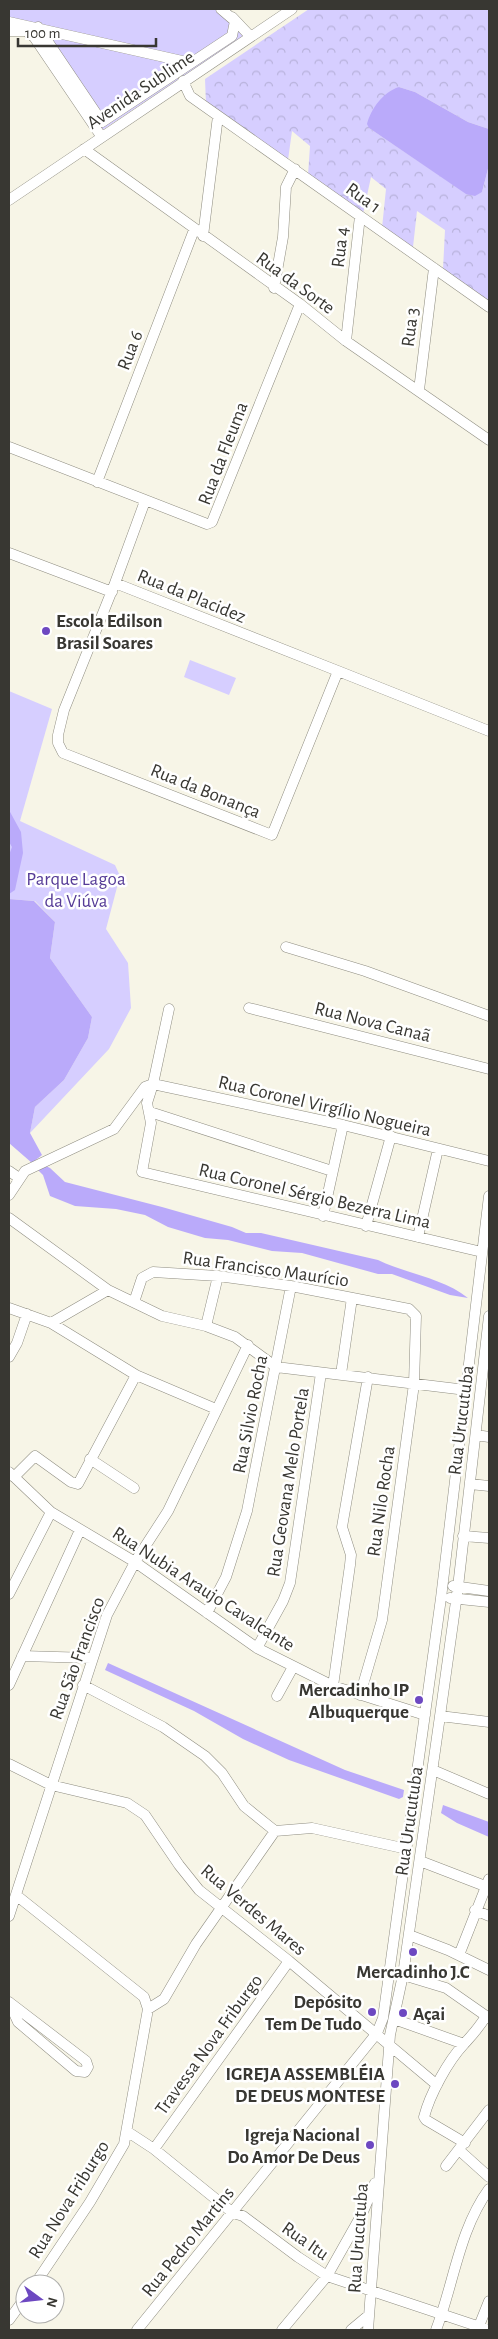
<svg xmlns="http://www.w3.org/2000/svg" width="498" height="2339" viewBox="0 0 498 2339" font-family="'Alegreya Sans',sans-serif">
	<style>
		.green { fill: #d6ceff }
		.forest { fill: url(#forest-crowns) }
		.water { fill: #baaafa }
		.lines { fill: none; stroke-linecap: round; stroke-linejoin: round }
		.minor-casing { stroke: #8f8d81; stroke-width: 11 }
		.minor { stroke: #fff; stroke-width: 10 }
		.poi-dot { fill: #6d48c1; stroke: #fff; stroke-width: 2 }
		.labels { text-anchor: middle; stroke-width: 5; stroke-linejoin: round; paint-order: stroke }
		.street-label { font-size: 19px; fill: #383732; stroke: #fff }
		.poi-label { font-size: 19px; font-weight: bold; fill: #383732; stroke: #fff; text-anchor: end }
		.park-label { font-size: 19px; fill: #563c97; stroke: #fff }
	</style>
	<defs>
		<pattern id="forest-crowns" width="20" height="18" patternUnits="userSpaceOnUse" patternTransform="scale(1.25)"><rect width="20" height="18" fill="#d6ceff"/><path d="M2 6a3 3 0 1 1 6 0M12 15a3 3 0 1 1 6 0" fill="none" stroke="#b8b2db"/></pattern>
	</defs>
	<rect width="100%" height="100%" fill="#f7f5e7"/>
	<path class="green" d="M9,9H221L243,36L101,131L38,35L9,27Z
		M190,660L236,678L229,695L184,677Z
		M9,691L52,709L20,821L115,865L120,876L106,929L128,963L131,1008L109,1049L30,1133L35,1107L64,1080L88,1038L92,1017L50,958L55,922L35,901L9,899Z"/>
	<path class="forest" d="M309,9H489V129L468,122L415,92L399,87L369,128L467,194L482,192L489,165V301L443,269L445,230L417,211L413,247L382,228L386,189L371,177L363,214L308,175L310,146L292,131L288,160L206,104L205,79Z"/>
	<path class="water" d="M399,87L415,92L468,122L489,129V165L482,192L475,196L466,194L369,128L367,124C371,109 383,92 399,87Z
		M9,810L21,832L23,853L15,890L9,894V855L12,847L9,842Z
		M9,899L34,901L55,922L50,958L92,1017L88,1038L64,1080L35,1107L30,1133L42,1155L32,1163L9,1143Z
		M40,1163L50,1168L65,1182L162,1207L232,1227L246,1233H261L378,1260C407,1274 443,1278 468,1298L450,1295L392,1274H378L302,1253L272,1251L228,1240L205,1238L168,1227L145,1215L116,1209L75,1206L50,1196L43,1175L34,1166Z
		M108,1663L345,1770L404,1790L403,1797L399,1799L289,1760L243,1739L194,1711L105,1670Z
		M443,1805L489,1822V1837L457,1823L441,1813Z"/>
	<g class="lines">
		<defs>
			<path id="minor" d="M232,17L250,36
				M9,22L191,63
				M38,27L102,122L232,36L235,21L221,9
				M9,31H26L34,37L101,136
				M183,81L190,96L489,307
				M84,149L300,304L346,341L489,440
				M9,200L292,9
				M203,236L218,116
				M274,288L283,237L286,187L295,169
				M346,341L360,216
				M419,390L434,268
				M9,447L207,524L212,522L300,304
				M97,482L194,230
				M145,501L115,583L338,671
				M9,553L112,592
				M115,583L64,710L58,735V743L63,753L272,835L338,671L489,731
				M286,947L365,971L489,1016
				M249,1008L489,1069
				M169,1009L153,1084L147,1103L151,1123L142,1172L482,1252
				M153,1084L343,1125L489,1161
				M150,1112L332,1171
				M9,1171L19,1178
				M9,1195L25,1171L114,1129L145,1087L153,1084
				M323,1216L343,1125
				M9,1218L108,1290L162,1316L206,1326L235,1337L276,1367L466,1390
				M366,1226L391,1136
				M418,1237L438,1149
				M134,1302L142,1278L153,1272L218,1276L291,1286L409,1309L416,1316L414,1384L382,1620L360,1695
				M9,1308L51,1323L136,1375L216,1409
				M51,1323L108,1290
				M206,1326L218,1276
				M9,1357L17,1343L27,1314
				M341,1374L352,1298
				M476,1435L489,1437
				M90,1459L134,1488
				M9,1472L51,1512L135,1562L257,1648L333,1686L425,1715
				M14,1477L35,1456L71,1482L78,1484L136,1375
				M470,1484L489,1486
				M463,1536L489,1538
				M453,1586L489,1591
				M9,1594L51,1512
				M450,1598L489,1602
				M207,1613L226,1577L247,1511L291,1286
				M257,1648L283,1601L290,1583L321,1373
				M22,1656L91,1658
				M9,1685L80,1530
				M83,1685L163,1727L205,1756L222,1773L244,1806L275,1831L312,1828L407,1849
				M333,1686L350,1565L351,1555L342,1527L368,1377
				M277,1696L293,1667
				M440,1716L489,1722
				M9,1764L51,1785L127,1803L145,1815L179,1865L199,1890L289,1961L437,2085
				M433,1770L489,1794
				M420,1861L485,1886
				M16,1895L144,1997L148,2009L124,2144L90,2202L35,2284
				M475,1910L489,1916
				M9,1916L107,1615L135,1562L168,1511L248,1345
				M409,1935L448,1950L489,1970
				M459,1955L489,1879
				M403,1975L446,1988L489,2018
				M9,2002L86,2061L88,2067L85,2072L76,2071L18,2022L9,2002
				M148,2009L164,1999L196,1944L275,1831
				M394,2019L464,2044
				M128,2132L154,2149L233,2213L243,2216L298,2257L327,2276L489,2330
				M465,2143L426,2120L424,2117C430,2094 448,2061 464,2044C473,2034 479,2028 486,2016
				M154,2149L289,1961
				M459,2150L489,2177
				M446,2166L489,2110
				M9,2320L25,2298
				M479,2326L489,2301
				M137,2330L377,2033L383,2018L441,1598L489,1196
				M282,2330L327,2276L362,2214L375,2183
				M351,2330L369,2315
				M368,2330L390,2035L403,1975L440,1716L458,1587L489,1316
				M436,2330C454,2283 459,2230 489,2189"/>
		</defs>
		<use href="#minor" class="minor-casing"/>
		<use href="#minor" class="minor"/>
	</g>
	<g class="poi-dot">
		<circle cx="46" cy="631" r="5"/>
		<circle cx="419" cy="1700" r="5"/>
		<circle cx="413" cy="1952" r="5"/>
		<circle cx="372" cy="2012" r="5"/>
		<circle cx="403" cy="2013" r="5"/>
		<circle cx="395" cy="2084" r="5"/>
		<circle cx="370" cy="2145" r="5"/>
	</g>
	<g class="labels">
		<g class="street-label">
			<text transform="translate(140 89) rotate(-34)" y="7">Avenida Sublime</text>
			<text transform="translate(364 197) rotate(36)" y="7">Rua 1</text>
			<text transform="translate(339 247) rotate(-83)" y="7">Rua 4</text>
			<text transform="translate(296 282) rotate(36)" y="7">Rua da Sorte</text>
			<text transform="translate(409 327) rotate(-83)" y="7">Rua 3</text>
			<text transform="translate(129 350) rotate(-69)" y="7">Rua 6</text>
			<text transform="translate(222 453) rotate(-69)" y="7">Rua da Fleuma</text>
			<text transform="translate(192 595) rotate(22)" y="7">Rua da Placidez</text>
			<text transform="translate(206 790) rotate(22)" y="7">Rua da Bonança</text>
			<text transform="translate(373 1021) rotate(14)" y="7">Rua Nova Canaã</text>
			<text transform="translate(325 1105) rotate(13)" y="7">Rua Coronel Virgílio Nogueira</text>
			<text transform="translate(315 1195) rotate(13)" y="7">Rua Coronel Sérgio Bezerra Lima</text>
			<text transform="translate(266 1268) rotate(8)" y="7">Rua Francisco Maurício</text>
			<text transform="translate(249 1414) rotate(-79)" y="7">Rua Silvio Rocha</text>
			<text transform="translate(460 1420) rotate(-83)" y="7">Rua Urucutuba</text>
			<text transform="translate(287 1482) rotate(-81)" y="7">Rua Geovana Melo Portela</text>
			<text transform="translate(380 1501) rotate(-82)" y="7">Rua Nilo Rocha</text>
			<text transform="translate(204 1588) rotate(33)" y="7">Rua Nubia Araujo Cavalcante</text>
			<text transform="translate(76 1658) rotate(-70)" y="7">Rua São Francisco</text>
			<text transform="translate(408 1821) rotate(-82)" y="7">Rua Urucutuba</text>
			<text transform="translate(254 1909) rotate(40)" y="7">Rua Verdes Mares</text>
			<text transform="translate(208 2044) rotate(-54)" y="7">Travessa Nova Friburgo</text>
			<text transform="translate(68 2199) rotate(-58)" y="7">Rua Nova Friburgo</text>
			<text transform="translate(357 2238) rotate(-86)" y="7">Rua Urucutuba</text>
			<text transform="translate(306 2240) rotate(35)" y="7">Rua Itu</text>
			<text transform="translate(187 2241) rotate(-51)" y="7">Rua Pedro Martins</text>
		</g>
		<g class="poi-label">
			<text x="56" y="627" text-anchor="start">Escola Edilson<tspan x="56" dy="22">Brasil Soares</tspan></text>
			<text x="409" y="1696">Mercadinho IP<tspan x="409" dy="22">Albuquerque</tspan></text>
			<text x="413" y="1978" text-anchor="middle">Mercadinho J.C</text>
			<text x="362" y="2008">Depósito<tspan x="362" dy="22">Tem De Tudo</tspan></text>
			<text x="413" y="2020" text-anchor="start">Açai</text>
			<text x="385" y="2080">IGREJA ASSEMBLÉIA<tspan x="385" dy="22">DE DEUS MONTESE</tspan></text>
			<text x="360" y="2141">Igreja Nacional<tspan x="360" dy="22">Do Amor De Deus</tspan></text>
		</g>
		<g class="park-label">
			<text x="76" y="885">Parque Lagoa<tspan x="76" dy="22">da Viúva</tspan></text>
		</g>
	</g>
	<rect width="498" height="2339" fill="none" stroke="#383732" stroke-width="20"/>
	<g transform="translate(40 2299) rotate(105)"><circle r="24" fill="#ffffff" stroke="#afafad"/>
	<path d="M0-4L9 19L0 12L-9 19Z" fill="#6d48c1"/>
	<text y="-8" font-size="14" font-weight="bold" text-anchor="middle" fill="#383732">N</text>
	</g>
	<path d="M18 38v8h138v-8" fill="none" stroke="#383732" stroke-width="2.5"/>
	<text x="25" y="38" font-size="15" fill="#383732" stroke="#ffffff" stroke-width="4" paint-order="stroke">100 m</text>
</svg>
